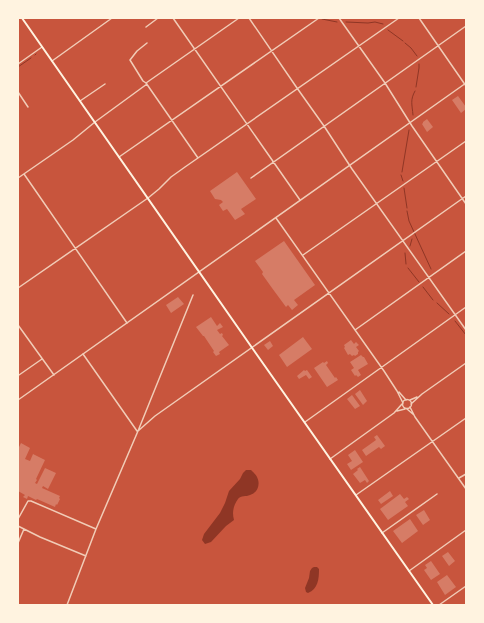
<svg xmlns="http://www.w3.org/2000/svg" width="484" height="623" viewBox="0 0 484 623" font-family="'Golos Text',sans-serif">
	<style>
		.water { fill: #8f3625 }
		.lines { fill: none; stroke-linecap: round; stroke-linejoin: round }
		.stream { stroke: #8f3625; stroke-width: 1 }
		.building { fill: #d67c66 }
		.minor { stroke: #f1ccb7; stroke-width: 1.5 }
		.tertiary { stroke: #f1ccb7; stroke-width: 1.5 }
		.trunk { stroke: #fff3e0; stroke-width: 2 }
	</style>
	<rect width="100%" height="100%" fill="#c8553d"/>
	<path class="water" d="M246,470H251C253,472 256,475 257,477C261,485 257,493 250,495C246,497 241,495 238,499C233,506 232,513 234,520L226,526L211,542L205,544L202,540L204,534L220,513L225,503L229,491L240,479L243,473Z
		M314,567H317L319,569C319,579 318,589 308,593L306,592L305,588L309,578L310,571L312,568Z"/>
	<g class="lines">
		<path class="stream" d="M322,19L337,22
			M346,22L368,23L375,22L383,24
			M388,30L403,41
			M405,43L411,48L417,56
			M35,55L36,54
			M18,67L31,58
			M416,87L419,68V64
			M413,115C412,104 410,100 415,91
			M402,172L409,130
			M401,175L403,181
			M404,188L407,208
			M407,211L409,221L431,269
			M410,246L412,239
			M405,253L406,264
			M408,268L419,282
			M423,287L433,300
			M437,303L449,314
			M455,321L466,335"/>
	</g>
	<path class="building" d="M458,96L466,107V109L461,113L452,100Z
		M427,119L433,127L427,132L422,124L423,123V122Z
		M237,172L256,199L241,209L245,214L235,220L227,209L223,211L219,205L223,202L221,200L215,199L210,191Z
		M284,241L315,285L294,300L298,305L292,310L288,305L286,307L272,288L262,274L263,272L255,261Z
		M178,297L184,304L171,313L166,305Z
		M211,317L217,326L220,323L223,327L217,330L220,334L222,333L223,335L222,336L229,345L219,352L220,354L216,356L213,352L214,351L204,336H203L196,327Z
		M303,337L312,349L287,367L279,355Z
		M351,340L354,344L356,342L359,345L356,347L359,351L358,352V354L355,356L354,355L352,356L350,354L348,355L344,348L345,347L344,345Z
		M270,341L273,346L268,350L264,345Z
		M361,355L363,357H364L368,364L358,370L361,375L358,377L356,375L355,376L351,370L354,368L350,362Z
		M327,361L328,363L326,365L335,378L336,377L338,380L327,387L314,368L323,362L324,363Z
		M304,370L305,371L307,370L312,377L309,379L306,375L299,379L297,376Z
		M360,390L367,401L363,405L355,394Z
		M352,395L360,406L355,409L347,399Z
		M377,435L385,446L381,449L379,447L366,456L362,450L376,440L374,437Z
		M21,443L30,448L25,459L30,461L33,454L45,460L36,479L37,480L35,483L37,484L45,468L56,473L48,489L43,486L42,488L60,496L59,498L60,499L57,505L56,504L55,507L37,499L36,500L28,496L27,499L23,497L25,495L18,491V449Z
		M355,450L363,462L351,470L347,464L352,461L348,455Z
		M360,467L369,481L367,483L365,480L360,483L353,474L358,470L357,469Z
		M390,491L393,496L381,504L378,500Z
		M400,494L404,499L407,497L409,499L405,502L408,506L388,520L380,509Z
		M424,510L430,520L423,525L416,515Z
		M410,519L418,531L402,543L393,531Z
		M448,552L455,561L449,566L442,556Z
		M431,561L440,574L431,580L424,570L427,568L425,565Z
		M447,575L456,587L445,595L437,582Z"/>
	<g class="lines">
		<path class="minor" d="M173,18L300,200
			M249,18L297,88L324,126L352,169L466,330
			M339,18L385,83L412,126L466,204
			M419,18L466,86
			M146,27L158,18
			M147,43L137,51L130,60L143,81L146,83L198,158
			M52,61L112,18
			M18,64L42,47
			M146,83L239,18
			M18,92L28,107
			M80,101L105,84
			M119,157L319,18
			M24,174L127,323
			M18,178L73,140L95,122L147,84
			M251,178L466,26
			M276,218L384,371L397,391L403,403
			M303,255L466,141
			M18,288L148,198L159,189L171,177L185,167L399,18
			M18,325L54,375
			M355,330L466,251
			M83,354L137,431
			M18,375H19L42,359
			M399,392L406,400
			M410,407L415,417L466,489
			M407,409L414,415
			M305,422L466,307
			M138,431L155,416L466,196
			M459,478L466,474
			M356,495L466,418
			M18,519L28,501H31L96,529
			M18,526L40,537L86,556
			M382,533L437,494
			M18,543L24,529
			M409,571L466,530
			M67,605L96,529L138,431L193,295
			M439,605L466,586"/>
		<path class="tertiary" d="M402.5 404a4.5 4.5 0 1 1 9 0a4.5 4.5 0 1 1-9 0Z
			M18,400C167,294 317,189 466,83
			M410,400L417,397
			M411,404L422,394L466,363
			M397,411L405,409
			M330,459L394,413L402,404"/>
		<path class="trunk" d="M22,18L255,352L433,605"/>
	</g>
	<rect width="484" height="623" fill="none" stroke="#fff3e0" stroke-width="38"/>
</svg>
